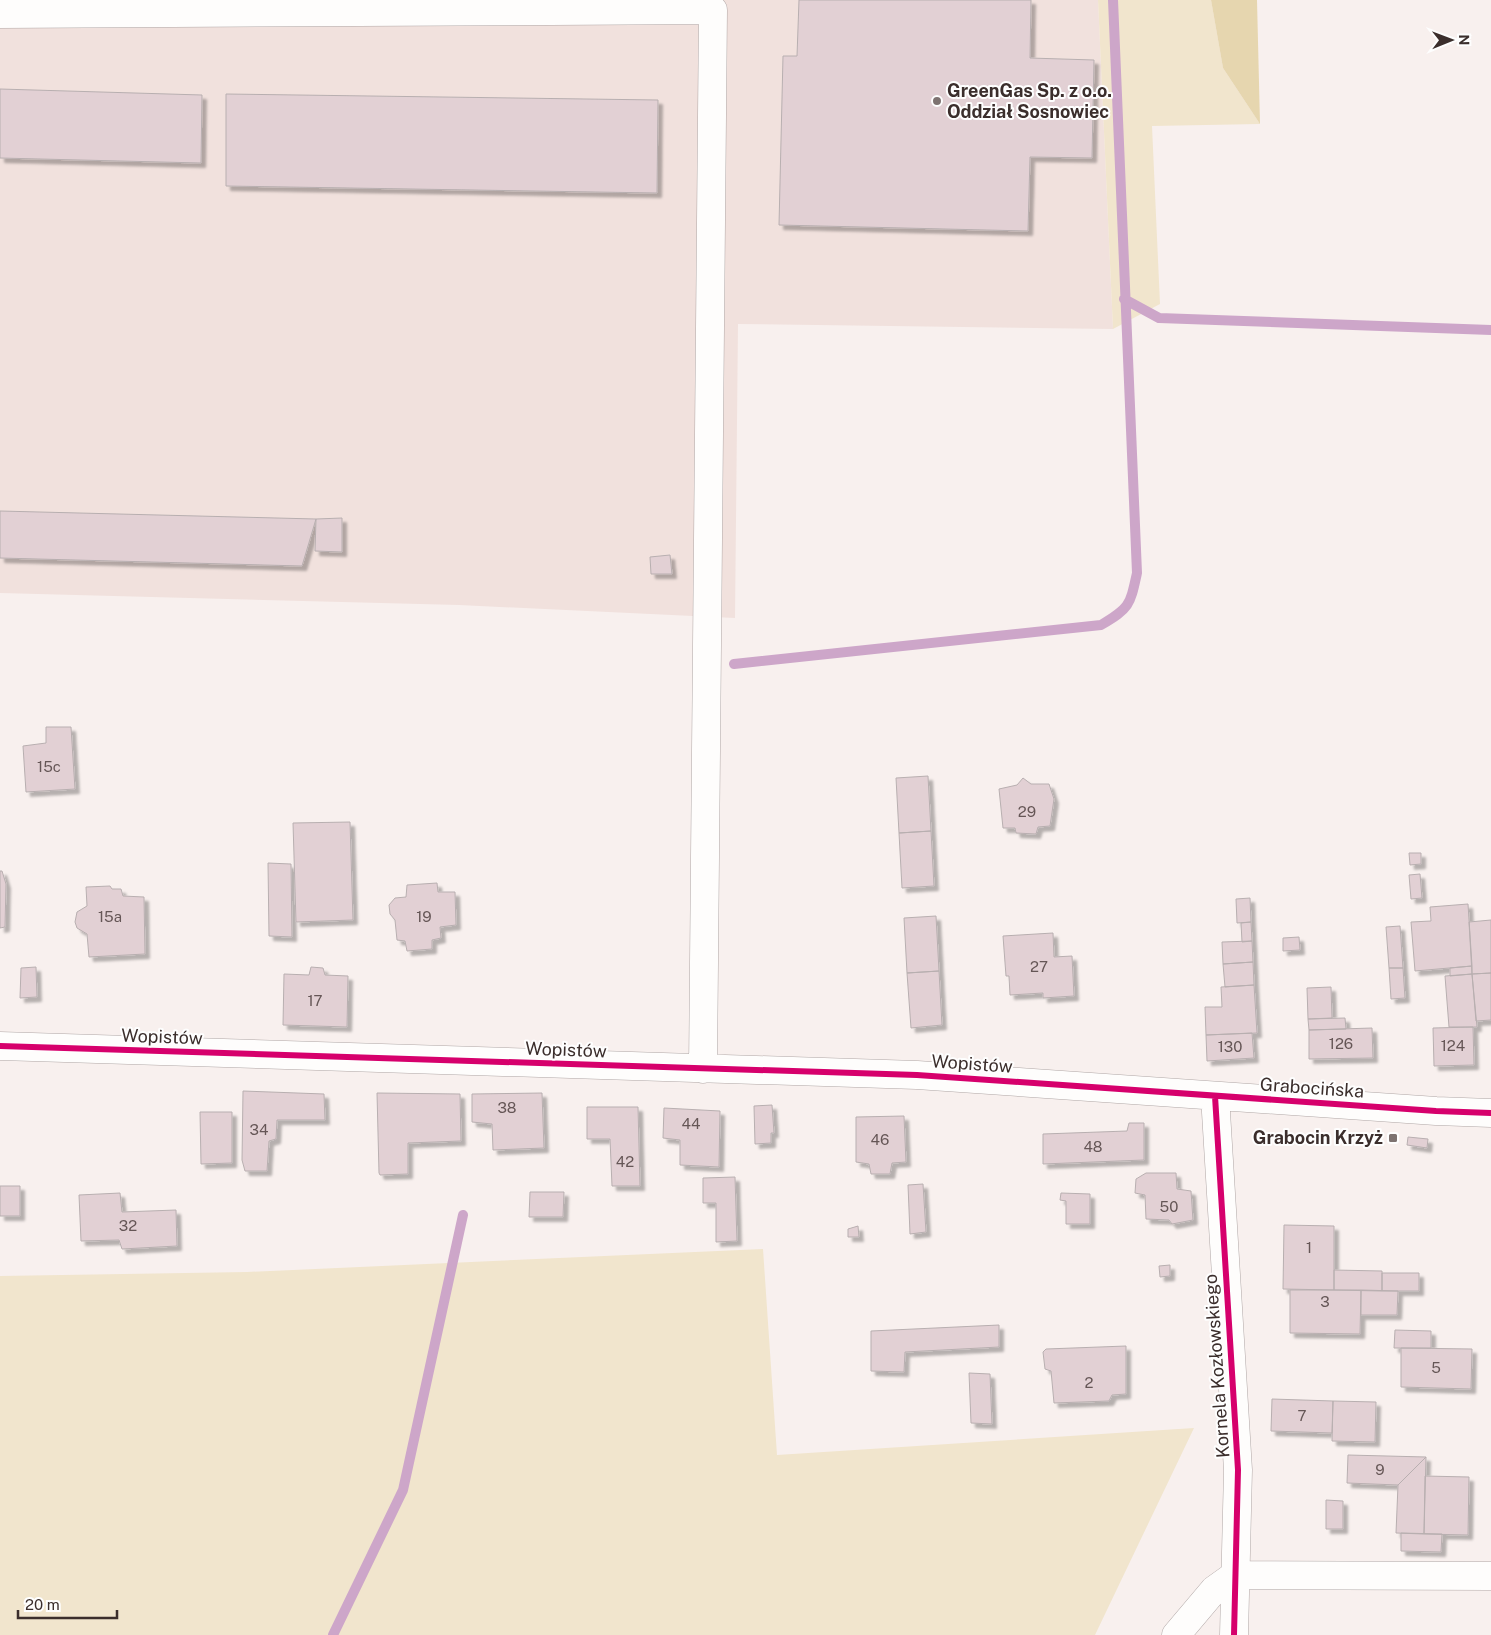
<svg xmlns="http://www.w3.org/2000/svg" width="1491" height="1635" viewBox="0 0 1491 1635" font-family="'Public Sans',sans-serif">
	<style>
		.built { fill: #f1e1dd }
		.green { fill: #f1e5cd }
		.forest { fill: #e6d6af }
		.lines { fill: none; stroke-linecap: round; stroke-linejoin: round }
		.stream { stroke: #cda6c9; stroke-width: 10 }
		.building { fill: #e2d0d4; stroke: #b8afb0; filter: url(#shadow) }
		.minor-casing { stroke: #b0a7a6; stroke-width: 29 }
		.minor { stroke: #fefdfc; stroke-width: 28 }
		.cycleway-casing { stroke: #fefefe; stroke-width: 9 }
		.cycleway { stroke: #d6006c; stroke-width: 6 }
		.poi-dot { fill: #7d7270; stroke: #fefefe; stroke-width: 2 }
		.labels { text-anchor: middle; stroke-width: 4; stroke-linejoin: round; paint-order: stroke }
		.number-label { font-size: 15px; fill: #655656 }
		.poi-label { font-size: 18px; font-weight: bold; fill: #3b2e2c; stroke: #fefefe; text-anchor: start }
		.street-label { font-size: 18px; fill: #3b2e2c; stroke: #fefefe }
	</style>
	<defs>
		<filter id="shadow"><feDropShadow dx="4.5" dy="4.5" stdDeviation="1" flood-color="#0004"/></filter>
	</defs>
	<rect width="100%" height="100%" fill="#f8f0ee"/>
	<path class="built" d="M0,0H1098L1113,329L738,324L735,618L459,605L0,593Z"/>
	<path class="green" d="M1098,0H1211L1223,68L1260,124L1152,126L1160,304L1113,329Z
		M763,1249L777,1455L1194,1428L1095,1635H0V1276L247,1272Z"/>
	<path class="forest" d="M1211,0H1257L1260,124L1223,68Z"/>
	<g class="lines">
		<path class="stream" d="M1124,299L1159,318L1491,330
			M734,664L1101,625C1130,608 1130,605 1137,573L1113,0
			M333,1635L403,1490L463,1215"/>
	</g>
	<path class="building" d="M799,0H1031L1030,58L1094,60L1092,158L1030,157L1028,231L779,225L783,56H797Z
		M0,89L202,95L201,163L0,158Z
		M226,94L658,100L657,193L226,186Z
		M0,511L316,519L302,566L0,558Z
		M342,518V552L315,551L316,519Z
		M670,555L672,574H651L650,557Z
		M46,727H71L75,789L26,792L23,746L46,743Z
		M928,776L931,831L899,833L896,778Z
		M1023,778L1031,784H1049L1054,799L1050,826L1038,827L1036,834L1016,833L1015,828H1003L999,789L1017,785Z
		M350,822L353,920L296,922L293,823Z
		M931,831L934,886L902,888L899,833Z
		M1409,853H1421V864L1410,865Z
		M268,863L291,864L292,937L269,936Z
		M0,871H2L6,884L5,927L0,928Z
		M1420,874L1422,898L1411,899L1409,875Z
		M437,883L438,892H455L456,925L440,927L441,938L432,940V949L407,951L405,941L397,940L395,920L390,914L389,905L395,898L406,897L407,885Z
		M110,886L112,889H121L123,896L144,897L145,954L89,957L87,934L77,928L75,922L77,912L87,906L86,887Z
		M1250,898L1251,922L1237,923L1236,899Z
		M1468,904L1472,966L1415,971L1411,922L1431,921L1430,907Z
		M936,916L939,971L907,973L904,918Z
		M1491,920V973L1472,974L1469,922Z
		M1251,922L1252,941L1242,942L1241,923Z
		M1400,926L1403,968H1389L1386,927Z
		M1053,933L1054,957L1072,956L1074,996L1043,998V993L1010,995L1009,976H1006L1003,936Z
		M1299,937L1300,950L1283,951V938Z
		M1252,941L1253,962L1223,964L1222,942Z
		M1253,962L1254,985L1225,987L1223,964Z
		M1472,966V974L1450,976V968Z
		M36,967L37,997L20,998L21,968Z
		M311,967L323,968L325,975L348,976L347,1027L283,1025L284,974L309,975Z
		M1389,968H1403L1405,998L1391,999Z
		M939,971L942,1025L911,1028L907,973Z
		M1491,973V1020L1476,1021L1472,974Z
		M1472,974L1477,1027H1449L1445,976Z
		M1254,985L1257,1033L1206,1035L1205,1007H1222L1221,987Z
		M1331,987L1332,1018L1308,1019L1307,988Z
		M1345,1018L1346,1029L1309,1030L1308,1019Z
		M1473,1027L1474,1065L1434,1066L1433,1028Z
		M1372,1028L1373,1058L1309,1059V1030Z
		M1252,1033L1254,1058L1207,1061L1206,1035Z
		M243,1091L324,1094L325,1120H277L276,1139L269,1141L267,1171H245L242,1160Z
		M377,1093L460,1094L461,1141L408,1143V1174L380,1175L379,1173Z
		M542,1093L544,1148L493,1150L492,1124L472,1122V1094Z
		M772,1105L774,1133H771V1143L755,1144L754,1106Z
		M587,1107H638L640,1186H612L610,1139H587Z
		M664,1108L720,1111L719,1167L680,1165V1140L663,1138Z
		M200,1112H232V1163L201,1164Z
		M904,1116L906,1162L892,1163L890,1174H871L869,1164L856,1162V1117Z
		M1129,1123H1144V1160L1043,1164V1134L1127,1131Z
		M1408,1137L1428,1139L1427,1148L1407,1145Z
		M1146,1173H1176L1177,1189L1191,1191L1193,1220L1172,1224L1169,1220L1146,1219L1145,1195L1135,1193L1136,1179Z
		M735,1177L737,1241L716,1242V1203H703V1178Z
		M923,1184L926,1232L910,1234L908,1185Z
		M0,1186H20V1216H0Z
		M530,1192H564L563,1217H529Z
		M120,1193L122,1212L176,1210L177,1246L122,1249L119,1240L81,1241L79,1195Z
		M1061,1193L1090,1194V1224H1066V1201L1060,1200Z
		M1284,1225L1334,1226V1290L1283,1289Z
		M858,1226L859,1237H848V1229Z
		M1170,1265V1276L1160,1277L1159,1266Z
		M1334,1270L1382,1271V1291L1334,1290Z
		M1382,1273H1419V1291H1382Z
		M1290,1290H1361L1360,1334L1290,1333Z
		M1361,1290L1398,1291L1397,1315H1361Z
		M999,1325V1347L905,1352L904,1372L871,1371V1331Z
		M1395,1330L1431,1331V1348H1394Z
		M1126,1346V1394L1112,1395L1109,1401L1054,1403L1051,1371L1045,1369L1043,1352L1046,1349Z
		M1401,1348L1472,1349L1471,1389L1401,1387Z
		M969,1373L990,1374L992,1424L971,1423Z
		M1272,1399L1333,1401L1332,1433L1271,1431Z
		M1333,1401L1376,1402L1375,1442L1332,1441Z
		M1348,1455L1426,1457L1398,1485L1347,1483Z
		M1426,1457L1424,1534L1396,1533L1398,1485Z
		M1425,1476L1469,1477L1468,1535L1424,1534Z
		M1326,1500L1343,1501V1529H1326Z
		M1401,1533L1442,1534L1441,1552L1401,1551Z"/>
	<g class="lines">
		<defs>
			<path id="minor" d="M0,14L713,10L703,1069
				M0,1046L917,1075L1436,1111L1491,1113
				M1215,1096L1238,1470L1234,1635
				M1176,1635L1214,1590L1235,1575L1491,1576"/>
		</defs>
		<use href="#minor" class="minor-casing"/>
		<use href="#minor" class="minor"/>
		<defs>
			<path id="cycleway" d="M0,1046L917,1075L1436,1111L1491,1113
				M1215,1096L1238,1470L1234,1635"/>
		</defs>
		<use href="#cycleway" class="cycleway-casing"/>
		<use href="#cycleway" class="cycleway"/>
	</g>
	<g class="poi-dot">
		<circle cx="937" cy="101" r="5"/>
		<rect x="1388" y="1133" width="10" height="10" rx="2.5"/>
	</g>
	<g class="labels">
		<g class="number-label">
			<text x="49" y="772">15c</text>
			<text x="1027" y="817">29</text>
			<text x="110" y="922">15a</text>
			<text x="424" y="922">19</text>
			<text x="1039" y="972">27</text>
			<text x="315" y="1006">17</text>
			<text x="1341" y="1049">126</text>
			<text x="1453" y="1051">124</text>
			<text x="1230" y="1052">130</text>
			<text x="507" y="1113">38</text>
			<text x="691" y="1129">44</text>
			<text x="259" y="1135">34</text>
			<text x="880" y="1145">46</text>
			<text x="1093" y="1152">48</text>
			<text x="625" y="1167">42</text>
			<text x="1169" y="1212">50</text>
			<text x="128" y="1231">32</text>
			<text x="1309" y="1253">1</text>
			<text x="1325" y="1307">3</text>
			<text x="1436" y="1373">5</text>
			<text x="1089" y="1388">2</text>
			<text x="1302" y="1421">7</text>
			<text x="1380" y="1475">9</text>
		</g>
		<g class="poi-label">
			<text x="947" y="97">GreenGas Sp. z o.o.<tspan x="947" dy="21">Oddział Sosnowiec</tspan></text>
			<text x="1383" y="1144" text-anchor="end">Grabocin Krzyż</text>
		</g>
		<g class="street-label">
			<text transform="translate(162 1037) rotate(2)" y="6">Wopistów</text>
			<text transform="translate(566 1050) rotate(2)" y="6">Wopistów</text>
			<text transform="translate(972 1064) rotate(4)" y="6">Wopistów</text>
			<text transform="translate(1312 1088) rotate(4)" y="6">Grabocińska</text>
			<text transform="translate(1217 1366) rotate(-94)" y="6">Kornela Kozłowskiego</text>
		</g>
	</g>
	<g transform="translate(1451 40) rotate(89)" stroke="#fefefe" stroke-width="4" paint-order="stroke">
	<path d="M0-4L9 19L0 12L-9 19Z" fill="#3b2e2c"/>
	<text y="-8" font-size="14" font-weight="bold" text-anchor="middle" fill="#3b2e2c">N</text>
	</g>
	<path d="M18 1610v8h99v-8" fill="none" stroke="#3b2e2c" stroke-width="2.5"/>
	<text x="25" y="1610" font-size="15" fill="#3b2e2c" stroke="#fefefe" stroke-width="4" paint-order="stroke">20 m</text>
</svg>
